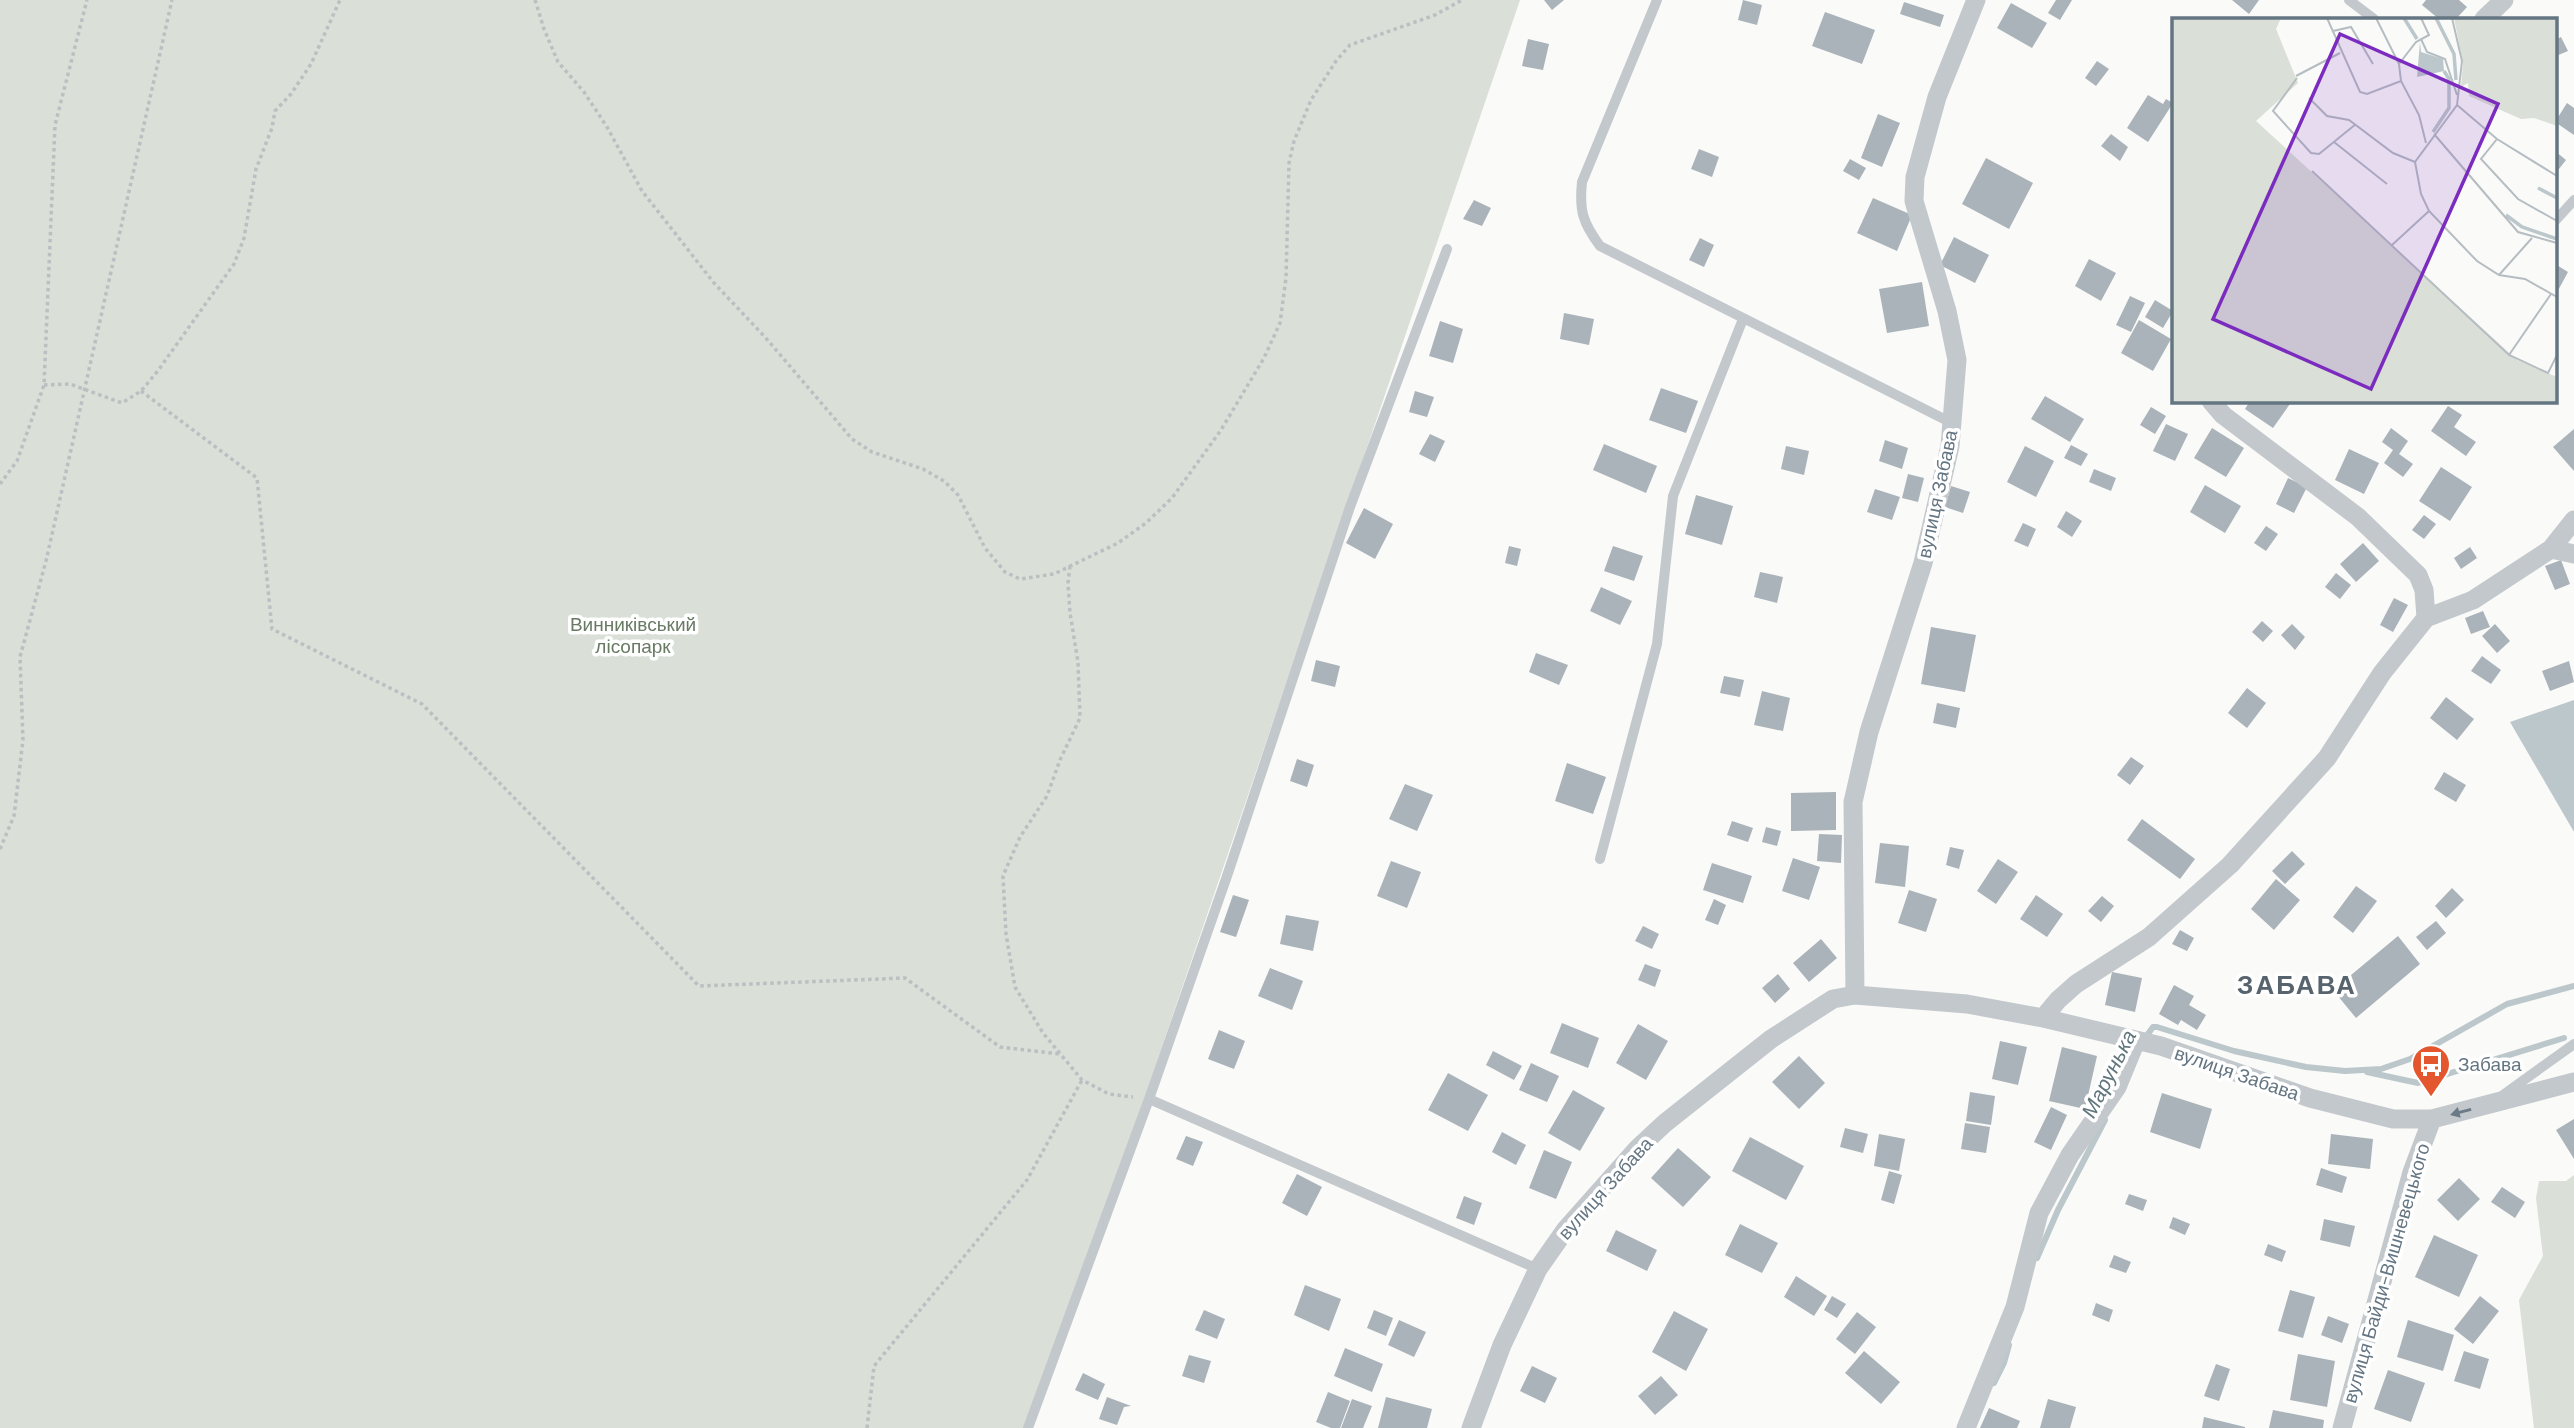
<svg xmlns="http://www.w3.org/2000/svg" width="2574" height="1428" viewBox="0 0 2574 1428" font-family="'DM Sans',sans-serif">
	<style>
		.green { fill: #dadfd7 }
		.water { fill: #bbc7cb }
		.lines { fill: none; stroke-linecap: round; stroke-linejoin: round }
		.stream { stroke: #bbc7cb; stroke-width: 6 }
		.building { fill: #aab3b9 }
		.path { stroke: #bbbfc2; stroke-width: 3.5; stroke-dasharray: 3.5 3.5; stroke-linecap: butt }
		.lane { stroke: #c3c8cc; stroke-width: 10 }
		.street { stroke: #c3c8cc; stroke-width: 19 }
		.oneway { fill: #6a7a87 }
		.labels { text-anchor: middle; stroke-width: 7; stroke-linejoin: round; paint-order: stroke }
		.street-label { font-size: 19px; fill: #657683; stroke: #fff }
		.park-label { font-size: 19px; fill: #687a64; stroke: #fff }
		.poi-label { font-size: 19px; fill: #657683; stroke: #fff; text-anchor: start }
		.water-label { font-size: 21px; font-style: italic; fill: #60757c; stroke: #fff }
		.district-label { font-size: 26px; font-weight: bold; letter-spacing: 2px; fill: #57646e; stroke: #fff }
		.inset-river { fill: none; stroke: #bbc7cb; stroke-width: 3.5 }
		.inset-road { fill: none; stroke: #b5bdc2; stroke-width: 2 }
		.view { fill: #7b2cbf; fill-opacity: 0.15; stroke: #7b2cbf; stroke-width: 3.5 }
		.inset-edge { fill: none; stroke: #657683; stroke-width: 3.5 }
	</style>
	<rect width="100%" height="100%" fill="#fafaf8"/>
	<path class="green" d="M0,0H1520L1090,1257L1026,1428H0Z
		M2574,1175V1428H2534L2519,1300L2543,1256L2536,1198L2539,1181H2566Z"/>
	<path class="water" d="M2574,700V832L2510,722Z"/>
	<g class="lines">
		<path class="stream" d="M2145,1038L2153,1027H2157L2234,1051L2306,1067L2345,1071L2381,1069L2410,1059L2507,1004L2574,986
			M2367,1072L2418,1083L2564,1038
			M2037,1258L2058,1210L2105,1120
			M1994,1383L2004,1363L2009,1345"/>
	</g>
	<path class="building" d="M1544,0H1564L1552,10Z
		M1743,0L1762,5L1757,25L1738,20Z
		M2056,0H2072L2060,20L2048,13Z
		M2232,0H2259L2249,14Z
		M2426,0H2459L2467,7L2456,19H2439L2422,5Z
		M1904,2L1944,15L1940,27L1900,14Z
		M2011,3L2047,23L2032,48L1997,28Z
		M1825,12L1875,30L1862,64L1812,46Z
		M2561,37L2568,51L2556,56L2555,40Z
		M1528,39L1549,44L1543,70L1522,66Z
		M2097,61L2109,69L2096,86L2085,78Z
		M2148,95L2163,104L2166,99L2173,103L2148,142L2127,128Z
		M2567,103L2574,108V135L2555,122Z
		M1878,114L1900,123L1882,167L1861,158Z
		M2111,134L2128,147L2120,161L2101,146Z
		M1699,149L1719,157L1712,177L1691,169Z
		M2555,151L2566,160L2555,174Z
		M1986,158L2033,183L2009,229L1962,204Z
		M1850,159L1866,168L1859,180L1843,171Z
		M1873,198L1912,215L1897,251L1857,233Z
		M1474,200L1491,208L1482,226L1463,219Z
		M1954,237L1989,255L1975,283L1940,265Z
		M1700,238L1714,245L1704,267L1689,260Z
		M2089,259L2116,273L2101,301L2075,286Z
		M2555,264L2568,272L2555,296Z
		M1922,282L1929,326L1887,333L1879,289Z
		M2130,296L2145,303L2131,332L2116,325Z
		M2155,300L2173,311L2163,328L2145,317Z
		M1564,313L1594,319L1589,345L1560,339Z
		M2139,320L2171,339L2153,371L2121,353Z
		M1440,321L1463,329L1453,363L1429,356Z
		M1661,388L1698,401L1686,433L1649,420Z
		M1415,391L1434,397L1427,417L1409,412Z
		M2045,396L2084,419L2070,442L2031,419Z
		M2250,401H2292L2273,428L2245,409Z
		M2448,406L2462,415L2454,427L2476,442L2466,456L2431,431Z
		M2151,407L2166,416L2155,434L2140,425Z
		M2166,424L2188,434L2175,461L2153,451Z
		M2212,428L2244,448L2226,477L2194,458Z
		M2391,428L2408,441L2399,454L2413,464L2403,477L2384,463L2393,450L2382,442Z
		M2574,429V471L2553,447Z
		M1430,434L1445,441L1435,462L1419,454Z
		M1885,440L1908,448L1902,469L1879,461Z
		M1604,444L1657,466L1646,493L1593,470Z
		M2071,445L2088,454L2081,466L2064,458Z
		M1786,446L1809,451L1804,475L1781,469Z
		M2025,446L2054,461L2036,497L2007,482Z
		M2349,449L2379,463L2364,494L2335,480Z
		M2441,467L2472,487L2450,521L2419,501Z
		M2094,469L2116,478L2111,491L2089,482Z
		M1908,474L1924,478L1918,502L1902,498Z
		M2288,478L2307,487L2294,513L2276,504Z
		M2205,485L2241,506L2225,533L2190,512Z
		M1951,486L1970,492L1963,513L1945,507Z
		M1875,489L1900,497L1892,520L1867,512Z
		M1696,495L1733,506L1722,545L1685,534Z
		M1364,508L1393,524L1375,559L1346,543Z
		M2066,511L2082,521L2072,537L2057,527Z
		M2424,515L2436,524L2424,539L2412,530Z
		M2023,523L2036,529L2028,547L2014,541Z
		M2266,526L2278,534L2266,551L2254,543Z
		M2363,543L2379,561L2356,582L2340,564Z
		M1509,546L1521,549L1517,566L1505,563Z
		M1613,546L1643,556L1634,581L1604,571Z
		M2470,547L2477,558L2461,569L2454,558Z
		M2561,560L2570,584L2555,590L2545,566Z
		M1760,572L1783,577L1777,603L1754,597Z
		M2336,573L2351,585L2340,599L2325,587Z
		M1601,587L1632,601L1620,625L1590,611Z
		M2394,598L2408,605L2393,632L2380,625Z
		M2483,611L2490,627L2471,634L2465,618Z
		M2262,621L2273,631L2263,642L2252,632Z
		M2292,624L2305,637L2295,650L2281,635Z
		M2495,624L2510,641L2497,653L2482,636Z
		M1931,627L1976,635L1965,692L1921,684Z
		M1536,653L1568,665L1559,685L1529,672Z
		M2482,656L2501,670L2491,684L2471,671Z
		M1316,660L1340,666L1335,687L1311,681Z
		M2569,661L2574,682L2550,691L2542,671Z
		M1724,676L1744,680L1740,697L1720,693Z
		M2247,688L2266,703L2247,728L2228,713Z
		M1762,691L1790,698L1783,731L1754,725Z
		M2446,697L2474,719L2457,740L2430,718Z
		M1937,703L1960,708L1956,728L1933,723Z
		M2131,757L2144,766L2130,785L2117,775Z
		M1297,759L1314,765L1307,787L1290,781Z
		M1567,763L1606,777L1593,814L1555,801Z
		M2444,772L2466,785L2456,802L2434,789Z
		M1405,784L1433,795L1417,831L1389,819Z
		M1836,792V830L1791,831V793Z
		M2142,819L2195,859L2180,879L2127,840Z
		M1732,821L1753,828L1748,842L1727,835Z
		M1766,827L1781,831L1777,846L1762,842Z
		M1819,834L1842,835L1841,863L1817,861Z
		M1880,843L1909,846L1905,887L1875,883Z
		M1950,847L1964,850L1959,869L1946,865Z
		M2292,851L2305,864L2285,884L2272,871Z
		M1793,858L1820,867L1809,900L1782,891Z
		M1998,859L2018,872L1996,904L1977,891Z
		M1391,861L1421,872L1407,908L1377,896Z
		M1712,863L1752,876L1743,903L1703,890Z
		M2276,879L2300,900L2274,930L2251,909Z
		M2356,886L2377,901L2353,933L2333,917Z
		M2452,888L2464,900L2446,918L2435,906Z
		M1909,890L1937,899L1926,932L1898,923Z
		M1233,895L1249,900L1236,937L1220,932Z
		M2036,895L2063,914L2047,937L2020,919Z
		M2102,896L2114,906L2101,922L2088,911Z
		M1714,899L1726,905L1718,925L1705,920Z
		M1286,915L1319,921L1313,951L1280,944Z
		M2436,921L2446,933L2427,950L2416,937Z
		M1643,926L1659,934L1652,949L1635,941Z
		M2180,930L2194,938L2187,951L2172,944Z
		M2398,936L2420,964L2356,1018L2333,990Z
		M1821,939L1837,958L1809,982L1793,963Z
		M1645,964L1661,970L1655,987L1638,980Z
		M1270,968L1303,981L1292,1010L1258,996Z
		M2112,972L2142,978L2135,1012L2105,1005Z
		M1778,974L1790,989L1775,1003L1762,988Z
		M2174,985L2194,996L2189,1005L2206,1015L2197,1030L2181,1020L2178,1025L2159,1014Z
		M1562,1023L1599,1038L1588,1068L1550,1053Z
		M1638,1024L1668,1041L1646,1080L1616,1063Z
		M1219,1030L1245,1041L1234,1069L1208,1059Z
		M2000,1041L2027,1047L2018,1085L1992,1079Z
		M2062,1047L2097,1056L2085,1109L2049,1101Z
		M1493,1051L1522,1066L1514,1080L1486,1065Z
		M1799,1056L1825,1083L1799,1109L1772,1082Z
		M1531,1063L1559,1076L1547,1102L1519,1090Z
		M1448,1073L1488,1095L1468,1131L1428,1110Z
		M1573,1090L1605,1108L1580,1151L1548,1133Z
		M1970,1092L1995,1096L1991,1125L1966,1121Z
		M2162,1093L2212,1109L2200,1149L2150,1132Z
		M2051,1107L2067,1115L2051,1150L2034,1142Z
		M2574,1119V1159L2556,1130Z
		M1965,1123L1990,1127L1986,1153L1961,1149Z
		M1845,1128L1868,1134L1863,1153L1840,1147Z
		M1502,1132L1526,1145L1516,1165L1492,1152Z
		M1879,1134L1905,1139L1899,1171L1874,1166Z
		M2331,1134L2373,1139L2370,1169L2328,1164Z
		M1186,1136L1203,1142L1193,1166L1176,1159Z
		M1750,1137L1804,1166L1786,1200L1732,1171Z
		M1678,1148L1711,1177L1683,1207L1651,1178Z
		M1544,1150L1572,1162L1556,1199L1529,1188Z
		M2321,1168L2347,1177L2342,1193L2316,1185Z
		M1889,1171L1902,1175L1894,1204L1881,1200Z
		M1297,1174L1322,1187L1307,1216L1282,1203Z
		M2459,1178L2480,1199L2458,1221L2437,1200Z
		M2502,1187L2525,1202L2515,1218L2491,1202Z
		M2129,1194L2147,1200L2143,1211L2125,1204Z
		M1464,1196L1482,1203L1474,1225L1456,1218Z
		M2173,1217L2190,1224L2185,1235L2169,1228Z
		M2324,1219L2355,1226L2350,1247L2320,1240Z
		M1740,1224L1778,1243L1762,1273L1725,1255Z
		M1616,1230L1657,1250L1647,1271L1606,1251Z
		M2434,1235L2478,1255L2459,1297L2415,1277Z
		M2268,1244L2286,1251L2282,1262L2264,1255Z
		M2114,1255L2131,1262L2126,1273L2109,1267Z
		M1796,1276L1827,1296L1814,1316L1784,1297Z
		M1305,1285L1341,1299L1329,1331L1294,1315Z
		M2290,1290L2315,1297L2303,1338L2278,1331Z
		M1832,1296L1846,1304L1837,1318L1824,1310Z
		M2480,1296L2499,1311L2473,1344L2454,1329Z
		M2096,1303L2113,1310L2109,1322L2092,1315Z
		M1204,1310L1225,1319L1217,1339L1195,1330Z
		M1374,1310L1393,1318L1386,1336L1367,1328Z
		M1674,1311L1708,1329L1686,1371L1652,1352Z
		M1857,1312L1876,1327L1855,1354L1836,1339Z
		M2328,1316L2349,1324L2342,1343L2321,1335Z
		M1399,1320L1426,1332L1414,1357L1388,1345Z
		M2408,1320L2454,1335L2443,1371L2397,1357Z
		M1345,1348L1383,1364L1372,1392L1334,1376Z
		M1864,1351L1900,1382L1881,1404L1845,1373Z
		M2464,1351L2489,1359L2480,1389L2454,1381Z
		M2298,1354L2335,1361L2327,1407L2290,1400Z
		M1189,1355L1211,1361L1204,1383L1182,1376Z
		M2216,1364L2230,1369L2219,1401L2204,1396Z
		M1532,1366L1557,1378L1545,1403L1520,1391Z
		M2388,1370L2425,1383L2411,1422L2374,1409Z
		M1083,1373L1105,1384L1098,1400L1075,1390Z
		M1661,1376L1678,1395L1655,1415L1638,1396Z
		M1328,1392L1350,1401L1340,1428H1331L1316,1422Z
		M1107,1397L1131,1406L1124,1407L1117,1425L1099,1419Z
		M1386,1397L1432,1409L1427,1428H1378Z
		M1352,1399L1372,1406L1363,1428H1341Z
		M2048,1399L2076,1407L2070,1428H2040Z
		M1989,1408L2020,1421L2017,1428H1980Z
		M2273,1410L2324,1420L2323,1428H2269Z
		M2204,1417L2245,1427V1428H2202Z"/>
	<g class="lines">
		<path class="path" d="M535,0L544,29L558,62L584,92L607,127L642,191L714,283L765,337L852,439L872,452L923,469L944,481L958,495L985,548L1005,572L1020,579L1054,574L1118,543L1146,523L1172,498L1221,430L1264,358L1280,323L1286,278L1289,163L1294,141L1311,100L1336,61L1350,45L1435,15L1462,0
			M44,385L70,384L122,403L141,391L157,372L234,264L244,238L256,169L272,128L275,111L291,94L311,64L340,0
			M141,391L257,478L272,629L422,704L699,986L905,978L1000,1047L1060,1054
			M0,484L17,461L44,385L55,125L87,0
			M1070,566L1068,583L1070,613L1078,662L1080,718L1060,760L1047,796L1020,837L1003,876L1006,934L1015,987L1043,1033L1082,1080L1109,1094L1133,1097
			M0,849L14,816L23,740L20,657L46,561L172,0
			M867,1428L874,1366L1027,1180L1082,1080"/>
		<path class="lane" d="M1657,0L1582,182C1579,211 1583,223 1600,246L1952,423
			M2349,0L2374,19
			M2555,221L2574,200
			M1600,859L1657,644L1673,496L1743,319
			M2503,1095L2574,1044
			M1149,1099L1538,1269
			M1028,1428L1149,1099L1227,876L1350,507L1447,249"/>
		<path class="street" d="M2484,19L2504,0
			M2211,401L2223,415L2358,517L2418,575L2424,590L2426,618
			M2551,549L2574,554
			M1855,995L1853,802L1869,732L1923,563L1950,446L1957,360L1947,311L1914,201L1915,177L1937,97L1976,0
			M2043,1018L2058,1000L2076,984L2149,937L2230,865L2327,758L2382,673L2426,618L2473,600L2551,549L2574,520
			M1471,1428L1502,1345L1538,1269L1566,1229L1637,1149L1665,1123L1771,1039L1833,999L1855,995L1967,1004L2043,1018L2161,1046L2310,1098L2393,1119H2432L2574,1082
			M1966,1428L2015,1307L2039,1213L2070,1155L2117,1087L2136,1041
			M2342,1428L2412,1172L2432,1119"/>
	</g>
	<defs><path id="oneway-solid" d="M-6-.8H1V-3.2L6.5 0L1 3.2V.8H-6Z" transform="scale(1.75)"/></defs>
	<use class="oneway" href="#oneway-solid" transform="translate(2461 1112) rotate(165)"/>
	<defs>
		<symbol id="bus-pin" viewBox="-11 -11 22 30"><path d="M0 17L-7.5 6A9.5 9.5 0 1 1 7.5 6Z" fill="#e4572e" stroke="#fff"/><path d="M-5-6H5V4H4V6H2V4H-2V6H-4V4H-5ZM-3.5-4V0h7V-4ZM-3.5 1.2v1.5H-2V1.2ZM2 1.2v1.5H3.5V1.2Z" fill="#fff"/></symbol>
	</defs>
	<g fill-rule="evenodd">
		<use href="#bus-pin" x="2409" y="1042" width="44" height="60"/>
	</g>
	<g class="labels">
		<g class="street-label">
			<text transform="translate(1937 494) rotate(-78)" y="7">вулиця Забава</text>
			<text transform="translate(2237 1073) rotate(19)" y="7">вулиця Забава</text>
			<text transform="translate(1605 1188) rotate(-48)" y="7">вулиця Забава</text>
			<text transform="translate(2386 1273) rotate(-74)" y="7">вулиця Байди-Вишневецького</text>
		</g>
		<g class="park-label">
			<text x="633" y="631">Винниківський<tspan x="633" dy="22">лісопарк</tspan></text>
		</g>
		<g class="poi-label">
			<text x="2458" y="1071">Забава</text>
		</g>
		<g class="water-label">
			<text transform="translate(2109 1074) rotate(-63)" y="7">Марунька</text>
		</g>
		<g class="district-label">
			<text x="2297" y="994">ЗАБАВА</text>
		</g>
	</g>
	<g transform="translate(2172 18)">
		<rect width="385" height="385" fill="#fafaf8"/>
		<path d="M0,0H109L104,11L126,65L84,103L345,342L385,359V385H0ZM282,0H385V108L362,100L349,101L297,78L296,65L289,69L291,45Z" fill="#dadfd7"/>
		<path d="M248,24L249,34L271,41L272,53L245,59Z" fill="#bbc7cb"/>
		<path class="inset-river" d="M232,0L245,21M264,0L282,36L284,62M261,114L277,90V61L272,53M366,170L385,180M334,197L350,209L385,221"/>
		<path class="inset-road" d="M155,0L188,74L195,76L229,63M204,0L227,46L229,63L247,97L254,125M280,0L290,43L285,87L243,144L249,176L257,193L305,243L327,257L353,261L385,279M161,13L179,9L201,46M249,21L255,34L273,41L285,77M227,46L244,24L257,17L249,0M124,58L168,35M125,60L101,93L139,135L147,136L184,106M137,80L155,98L177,102L221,135L243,144M285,87L325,121L385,158M262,116L346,214L385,225M325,121L309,141L346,181L385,203M162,124L215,166M140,153L337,337L376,355L385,337M220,227L257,193M327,257L360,220M337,337L379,276"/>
		<path class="view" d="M168,16L326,86L199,371L41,301Z"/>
		<rect width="385" height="385" class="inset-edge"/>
	</g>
</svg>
